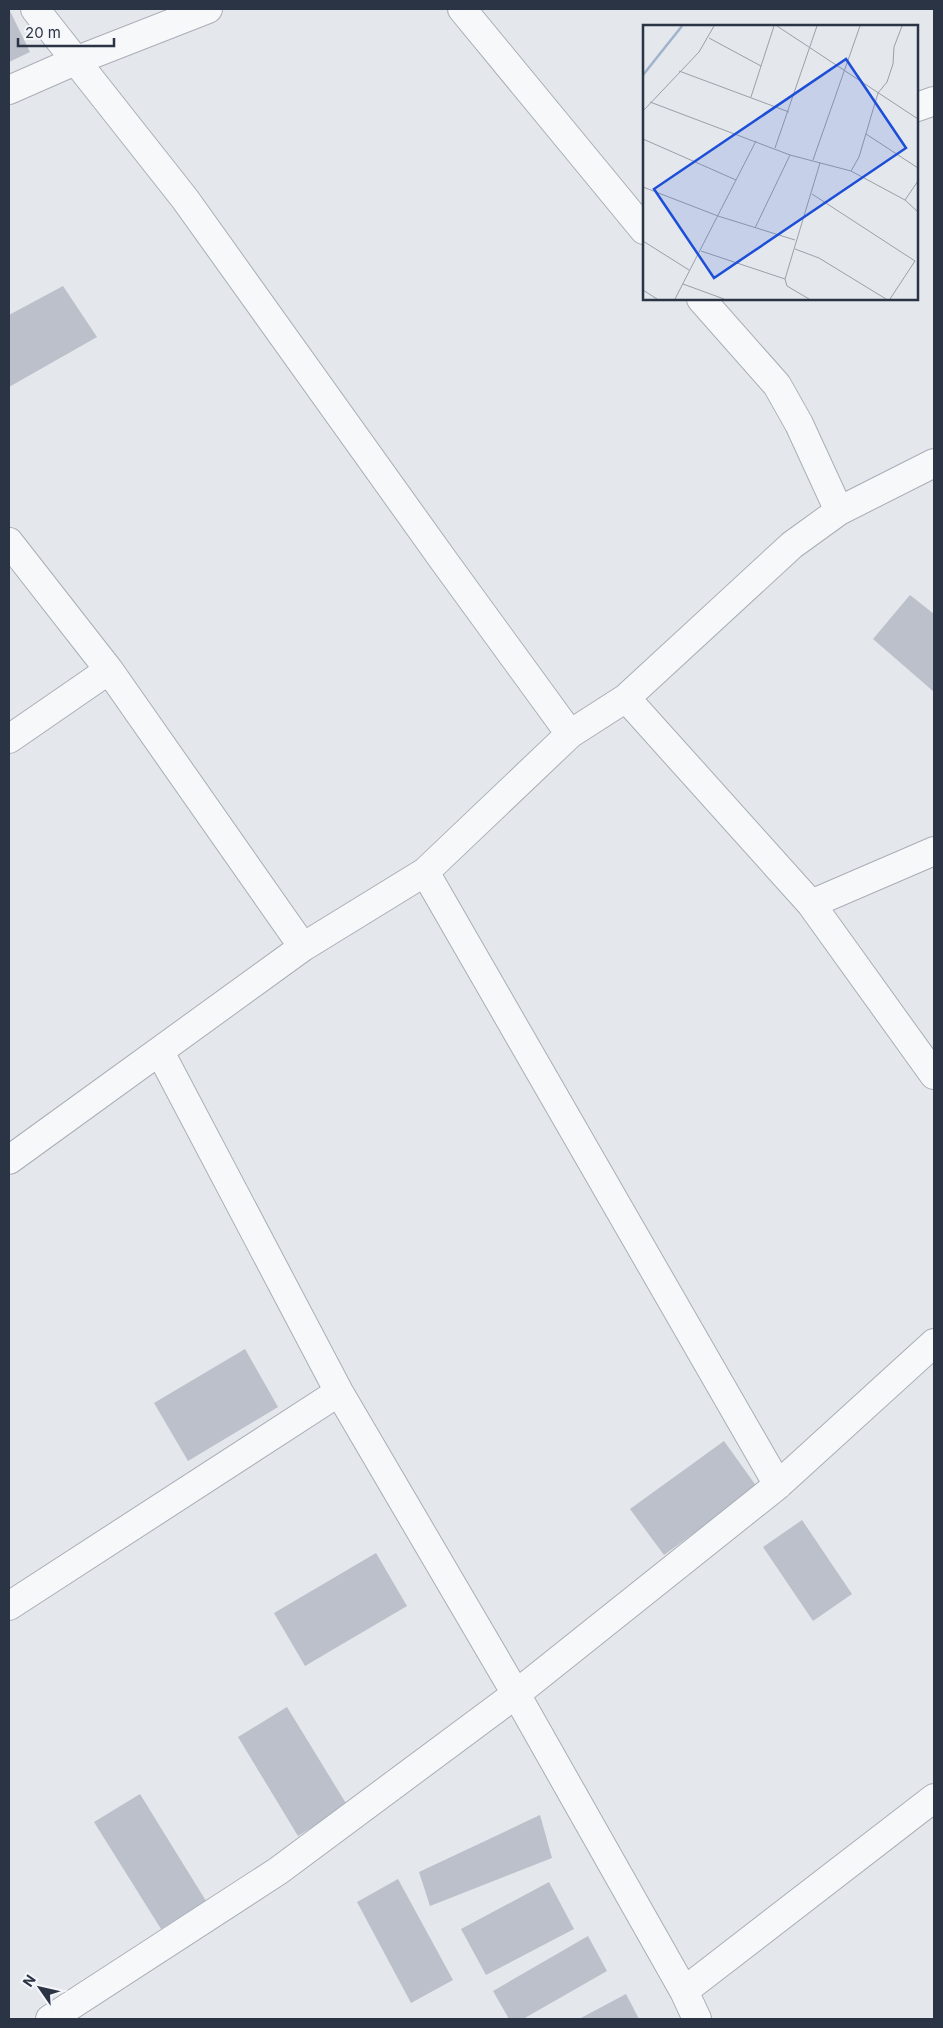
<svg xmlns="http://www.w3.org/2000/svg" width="943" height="2028" viewBox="0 0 943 2028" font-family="Inter,sans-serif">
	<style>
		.building { fill: #bbc0ca }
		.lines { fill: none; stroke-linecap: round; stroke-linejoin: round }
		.minor-casing { stroke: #a9aeb7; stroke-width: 30 }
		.minor { stroke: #f7f8fa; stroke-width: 28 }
		.inset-river { fill: none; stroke: #9fb4cc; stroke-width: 2.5 }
		.inset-road { fill: none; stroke: #9a9fa9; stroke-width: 1 }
		.view { fill: #1d4ed8; fill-opacity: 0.15; stroke: #1d4ed8; stroke-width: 2.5 }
		.inset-edge { fill: none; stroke: #2b3445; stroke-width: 2.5 }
	</style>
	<rect width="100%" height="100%" fill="#e4e7ec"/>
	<path class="building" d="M9,9L30,52L9,62Z
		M63,286L97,337L9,387V315Z
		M910,595L934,614V692L873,639Z
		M245,1349L278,1407L188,1461L154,1403Z
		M724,1441L757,1487L664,1555L630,1509Z
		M802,1520L852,1594L813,1621L763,1547Z
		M376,1553L407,1606L305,1666L274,1613Z
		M287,1707L347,1805L298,1836L238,1737Z
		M140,1794L206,1901L161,1929L94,1822Z
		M540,1815L552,1858L430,1906L419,1872Z
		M398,1879L453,1980L411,2003L357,1902Z
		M549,1882L574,1929L486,1975L461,1929Z
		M588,1936L607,1971L523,2019H509L493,1991Z
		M626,1994L639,2019H579Z"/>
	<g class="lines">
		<defs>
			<path id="minor" d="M35,9L185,199L444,561L570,734
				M462,9L644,230
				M9,90L75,61L208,9
				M917,107L934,101
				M701,299L777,385L799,424L839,511
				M9,542L109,670L303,947
				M626,698L811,904L934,1075
				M9,739L109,670
				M425,872L778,1485
				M811,904L934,851
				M160,1052L339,1392L516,1694L684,1991L697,2019
				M9,1160L303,947L425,872L570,734L626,698L792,545L839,511L934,463
				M9,1606L339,1392
				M684,1991L934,1798
				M50,2019L278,1871L516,1694L778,1485L934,1343"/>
		</defs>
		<use href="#minor" class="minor-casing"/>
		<use href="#minor" class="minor"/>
	</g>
	<g transform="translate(643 25)">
		<rect width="275" height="275" fill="#e4e7ec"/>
		<path class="inset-river" d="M0,50L39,1"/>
		<path class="inset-road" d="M134,1L275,94M66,13L118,41M36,46L146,87M108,72L131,1M7,77L147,130L208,146L262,175L275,187M0,86L56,27L71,1M223,109L275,143M0,114L93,155M132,123L174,1M170,135L217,1M208,146L216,132L235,68L244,57L250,39L251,22L259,1M0,162L75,191L152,215M169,169L272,236L247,274M262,175L275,156M112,203L147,130M0,216L46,245M152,224L176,233L243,274M58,226L142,254M40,259L81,274M0,265L14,274M32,274L113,116M166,274L144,261L142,254L177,138"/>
		<path class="view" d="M203,34L263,123L71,253L11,164Z"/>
		<rect width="275" height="275" class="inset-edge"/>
	</g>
	<rect width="943" height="2028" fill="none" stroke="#2b3445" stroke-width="20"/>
	<g transform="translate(40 1988) rotate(304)" stroke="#f4f6f9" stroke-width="4" paint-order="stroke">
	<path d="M0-4L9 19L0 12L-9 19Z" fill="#2b3445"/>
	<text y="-8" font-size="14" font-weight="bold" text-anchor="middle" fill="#2b3445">N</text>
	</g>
	<path d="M18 38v8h96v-8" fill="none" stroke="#2b3445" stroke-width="2.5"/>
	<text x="25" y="38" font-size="15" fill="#2b3445" stroke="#f4f6f9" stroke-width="4" paint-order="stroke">20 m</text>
</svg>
